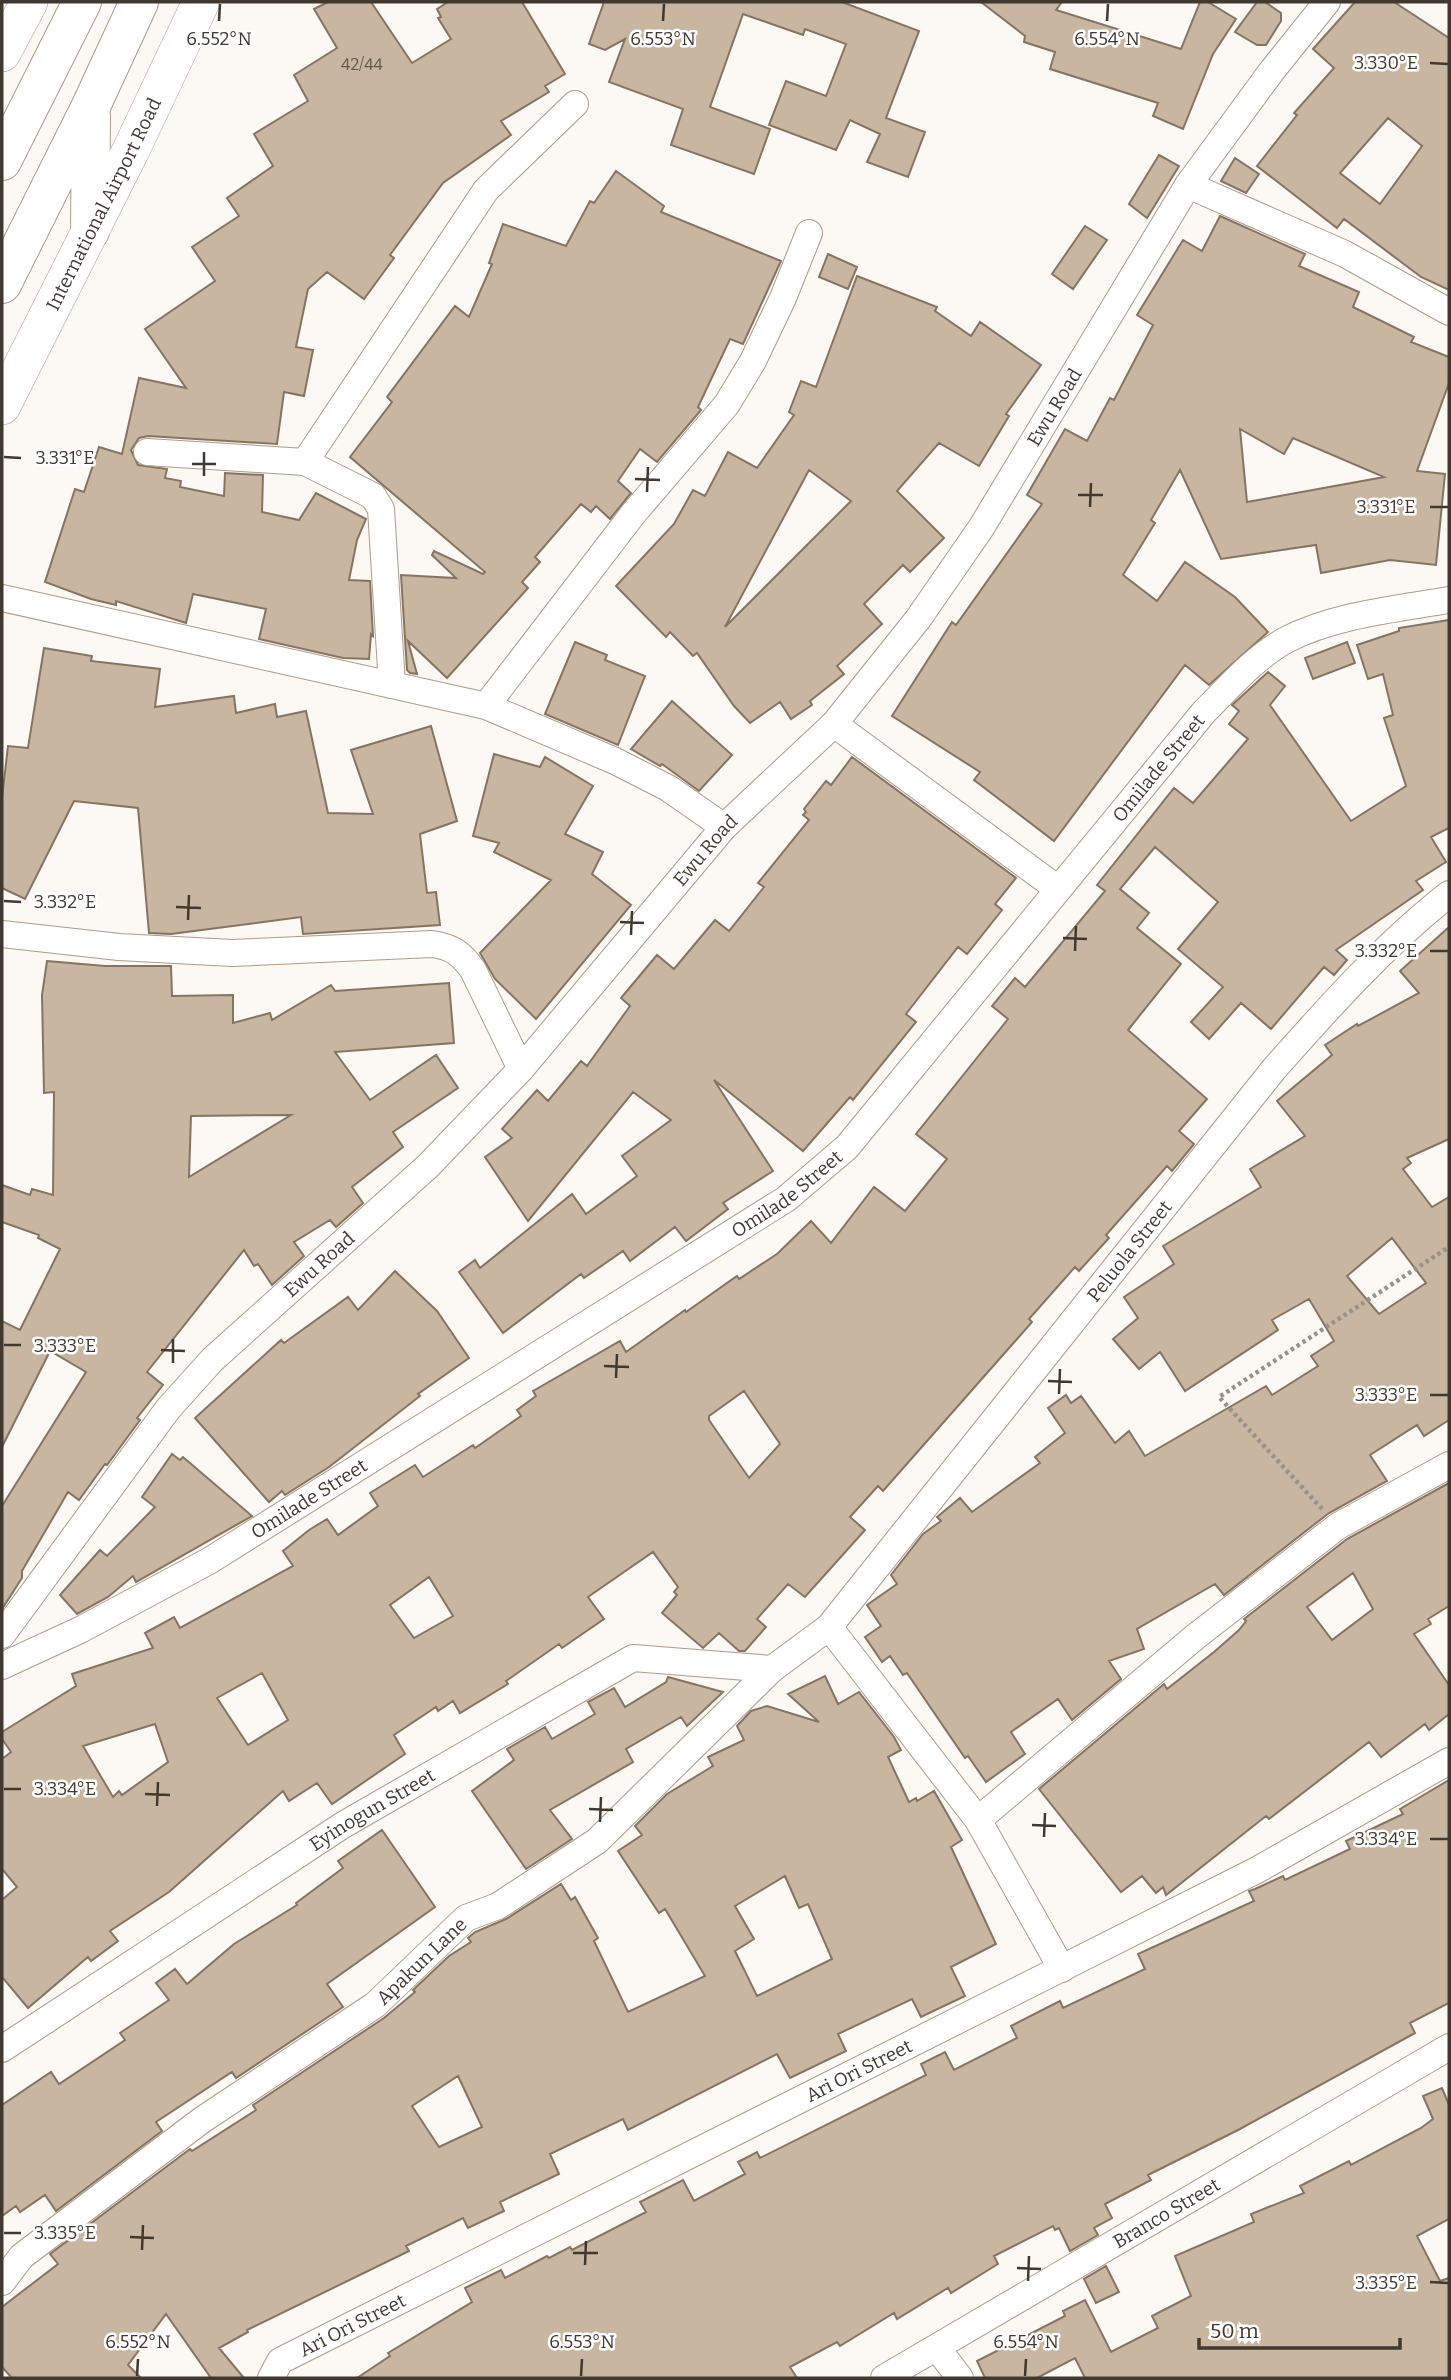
<svg xmlns="http://www.w3.org/2000/svg" width="1451" height="2380" viewBox="0 0 1451 2380" font-family="Bitter,serif">
	<style>
		.building { fill: #c9b6a1; stroke: #867462; stroke-width: 2; fill-rule: evenodd }
		.lines { fill: none; stroke-linecap: round; stroke-linejoin: round }
		.minor-casing { stroke: #ae9b88; stroke-width: 28 }
		.secondary-casing { stroke: #ae9b88; stroke-width: 38 }
		.motorway-casing { stroke: #ae9b88; stroke-width: 40 }
		.path { stroke: #98928b; stroke-width: 4.5; stroke-dasharray: 3.5 3.5; stroke-linecap: butt }
		.minor { stroke: #fff; stroke-width: 26 }
		.secondary { stroke: #fff; stroke-width: 37 }
		.motorway { stroke: #fff; stroke-width: 38 }
		.ticks { fill: none; stroke: #403930; stroke-width: 2.5 }
		.labels { text-anchor: middle; stroke-width: 5; stroke-linejoin: round; paint-order: stroke }
		.number-label { font-size: 16px; fill: #62584c }
		.street-label { font-size: 19px; fill: #403930; stroke: #fff }
		.ticks-label { font-size: 18px; text-anchor: middle; fill: #403930; stroke: #fff; stroke-width: 5; stroke-linejoin: round; paint-order: stroke }
	</style>
	<rect width="100%" height="100%" fill="#fcf8f4"/>
	<path class="building" d="M328,2H371L412,63L451,39L438,18L441,17L437,9L448,2H522L565,74L545,86L549,92L501,121L511,135L443,183L390,255L394,258L364,299L327,272L308,289L296,347L313,350L304,396L284,392L277,444L148,436L139,438L131,450L138,465L167,469L165,478L181,481L180,487L224,496L225,473L263,475L262,512L299,520L316,493L366,519L357,540L349,580L370,581L373,636L371,634L369,659L343,658L259,639L266,609L193,594L186,623L116,601V605L91,599L45,582L75,489L84,492L99,447L122,454L139,378L186,388L145,329L215,281L192,247L239,216L227,198L273,166L254,134L308,101L294,75L337,48L314,9Z
		M604,2H842L919,31L886,118L925,132L908,177L867,162L880,134L850,120L836,150L769,125L786,81L826,96L846,44L805,29L803,35L743,14L710,107L770,129L754,174L671,145L683,109L609,82L625,39L605,50L589,44Z
		M981,2H1062L1056,10L1181,49L1200,2H1208L1236,19L1213,54L1183,129L1153,116L1158,103L1050,69L1055,52L1024,42L1025,36Z
		M1257,2H1265L1281,13V21L1266,45H1257L1235,32Z
		M1355,2H1394L1449,38V290L1421,277L1344,219L1337,228L1257,166L1297,115L1294,113L1334,68L1313,49ZM1388,118L1422,146L1380,204L1340,173Z
		M1159,155L1179,166L1147,218L1129,204Z
		M1235,158L1259,174L1246,193L1221,181Z
		M616,171L664,206L661,212L781,261L743,344L730,339L698,407L701,410L657,462L640,449L618,481L631,493L610,519L596,506L591,512L581,504L535,557L540,562L522,582L528,588L447,678L408,641L417,674L410,673L407,670L401,575L456,578L432,555L434,551L483,574L485,572L350,457L392,402L387,397L455,306L469,317L492,264L489,263L503,224L566,246L590,201L594,203Z
		M1220,216L1305,254L1299,266L1359,292L1353,307L1414,337L1411,342L1449,357V383L1417,471L1445,474L1436,565L1390,560L1321,573L1316,545L1221,559L1180,470L1151,520L1155,523L1123,575L1157,601L1185,562L1235,597L1268,632L1209,685L1185,665L1054,841L974,780L980,772L892,716L952,622L956,625L1042,504L1027,495L1065,429L1087,441L1110,398L1114,400L1153,325L1137,315L1183,240L1202,251ZM1240,429L1284,454L1293,438L1384,477L1247,502Z
		M1085,226L1107,240L1073,289L1052,274Z
		M828,254L857,267L848,289L819,277Z
		M857,276L937,307L935,311L971,336L980,322L1041,365L1006,414L1009,416L979,466L939,443L897,491L944,538L910,572L903,565L864,604L882,624L837,666L844,674L810,701L812,705L791,719L780,702L750,723L734,706L697,653L693,656L670,632L666,637L616,586L674,524L693,490L705,496L728,452L757,468L794,415L789,412L801,381L816,387ZM809,470L851,501L725,627Z
		M1449,620V828L1431,837L1446,862L1416,881L1423,890L1336,950L1347,960L1334,975L1324,967L1271,1029L1241,1003L1209,1039L1191,1022L1223,987L1178,949L1218,902L1155,847L1120,889L1149,913L1137,928L1181,964L1128,1030L1207,1099L1179,1131L1194,1144L1172,1171L1167,1166L1106,1235L1109,1238L1079,1271L1075,1267L1029,1319L1032,1322L883,1491L878,1486L850,1517L865,1530L805,1597L788,1584L757,1619L766,1627L745,1651H739L719,1633L703,1648L662,1613L677,1595L674,1592L678,1587L653,1552L588,1597L604,1619L562,1648L559,1644L506,1681L508,1684L460,1713L453,1701L438,1711L436,1707L394,1735L405,1754L332,1804L317,1783L289,1801L283,1791L169,1892L110,1931L118,1941L91,1961L88,1957L28,2008L2,1977V1900L17,1887L2,1869V1759L11,1752L2,1739V1732L76,1686L72,1674L153,1648L145,1633L174,1617L180,1628L293,1566L283,1551L309,1530L327,1519L338,1535L378,1506L370,1493L415,1465L423,1477L473,1445L475,1448L521,1416L517,1410L536,1396L533,1391L620,1341L626,1352L685,1310L686,1312L737,1276L739,1279L777,1254L811,1221L831,1243L874,1187L905,1211L947,1159L916,1134L1008,1019L992,1006L1015,978L1025,987L1105,891L1097,885L1174,788L1193,803L1248,739L1229,724L1239,711L1232,705L1268,672L1285,686L1270,705L1351,821L1406,786L1384,718L1393,715L1383,674L1368,679L1357,645L1399,631V628ZM744,1391L780,1444L749,1478L709,1420V1416ZM429,1577L453,1616L414,1638L390,1605ZM262,1673L288,1720L248,1745L217,1698ZM155,1724L168,1762L122,1795L119,1791L113,1797L83,1746Z
		M575,642L607,655L605,660L645,676L618,745L545,714Z
		M1347,642L1355,663L1313,679L1305,658Z
		M44,648L92,656L91,661L160,669L155,707L234,696L236,713L275,704L277,717L306,711L328,813L373,814L351,750L431,726L457,821L420,834L427,893L436,892L440,925L303,934L301,917L171,934L149,933L138,808L74,801L25,899L2,888V798L8,746L28,748Z
		M672,701L732,755L699,791L662,764L660,766L631,749Z
		M494,754L540,767L545,757L593,786L565,834L603,852L592,874L631,905L536,1019L495,979L480,953L551,880L494,852L499,843L473,836Z
		M852,757L1016,878L995,904L1002,910L967,954L958,947L906,1014L916,1022L853,1100L850,1097L803,1151L714,1080L773,1171L723,1203L728,1209L686,1241L675,1227L630,1261L623,1251L584,1278L581,1274L503,1333L459,1272L475,1260L480,1268L572,1194L586,1214L637,1176L622,1156L671,1120L633,1092L528,1221L485,1157L512,1138L502,1129L537,1090L548,1101L581,1061L587,1066L630,1006L621,998L657,955L674,969L715,920L729,931L764,887L758,883L809,820L803,815L806,812L804,809L826,781L831,785Z
		M1449,927V1139L1407,1158L1411,1163L1403,1169L1432,1207L1449,1197V1420L1424,1436L1417,1425L1370,1455L1387,1481L1329,1513L1224,1595L1215,1584L1137,1629L1144,1649L1109,1661L1121,1679L1072,1720L1058,1699L1011,1732L1025,1754L986,1782L968,1756L965,1758L907,1673L903,1675L890,1656L882,1662L865,1637L881,1626L867,1605L897,1584L891,1575L923,1534L941,1521L937,1517L960,1498L972,1512L1040,1463L1035,1457L1065,1433L1048,1408L1066,1395L1071,1403L1081,1396L1115,1443L1129,1431L1145,1456L1266,1386L1272,1395L1318,1366L1311,1356L1334,1341L1309,1299L1272,1320L1278,1330L1185,1391L1160,1352L1139,1369L1113,1339L1138,1318L1124,1297L1174,1264L1163,1246L1261,1187L1250,1169L1305,1136L1277,1101L1332,1055L1325,1045L1357,1024L1358,1026L1419,993L1400,971ZM1392,1238L1426,1283L1379,1314L1347,1276Z
		M47,961L105,966H171L172,996L233,995V1023L270,1013L272,1020L331,985L335,991L449,983L454,1043L335,1052L370,1100L436,1055L458,1088L393,1132L403,1147L352,1187L363,1203L336,1227L330,1220L294,1242L304,1256L272,1285L258,1264L254,1266L244,1250L147,1372L163,1385L137,1418L140,1420L107,1465L105,1464L79,1500L68,1492L22,1571V1578L2,1609V1506L86,1372L50,1351L2,1447V1321L20,1330L60,1249L38,1238L39,1235L2,1222V1185L30,1195L32,1189L53,1195L54,1092L44,1093L42,995ZM291,1115L189,1177L191,1116Z
		M395,1271L437,1311L469,1358L418,1394L420,1396L329,1467L285,1495L282,1491L269,1502L195,1418L281,1340L284,1343L348,1297L358,1310Z
		M172,1454L180,1460L183,1457L252,1516L136,1582L133,1576L108,1597L77,1614L60,1595L100,1550L107,1556L155,1507L142,1497Z
		M1449,1483V1606L1428,1619L1431,1624L1414,1634L1449,1685V1714L1429,1730L1425,1724L1381,1757L1369,1742L1269,1819L1266,1816L1166,1895L1163,1887L1156,1893L1142,1876L1121,1892L1039,1789L1164,1684L1167,1689L1214,1652L1239,1630L1246,1621L1244,1619L1347,1539ZM1353,1573L1373,1609L1332,1640L1307,1607Z
		M825,1676L838,1704L859,1692L894,1737L901,1750L888,1757L909,1802L916,1798L917,1801L934,1791L962,1840L951,1847L996,1944L951,1967L965,1996L921,2017L912,1999L838,2034L846,2051L790,2078L777,2054L628,2130L623,2119L550,2154L559,2174L500,2202L504,2211L468,2228L463,2218L406,2246L409,2251L247,2330L248,2332L219,2348L244,2378H211L166,2314L128,2365L141,2378H12L2,2367V2307L58,2264L50,2254L190,2149L192,2151L256,2110L253,2105L384,2018L415,1992L413,1990L449,1956L471,1942L468,1938L475,1932L506,1919L561,1884L571,1900L575,1897L598,1938L594,1941L628,2012L705,1976L665,1909L659,1913L618,1851L642,1835L635,1826L667,1794L713,1766L708,1757L744,1740L737,1726L751,1711L767,1706L819,1722L788,1694ZM785,1876L799,1908L808,1904L832,1959L757,1996L735,1951L754,1939L735,1906ZM458,2076L482,2127L439,2147L412,2106Z
		M668,1677L723,1692L687,1726L681,1717L626,1749L633,1762L550,1810L572,1839L526,1869L472,1791L514,1760L507,1749L545,1727L552,1739L595,1714L588,1702L614,1688L625,1707L666,1682Z
		M1449,1780V2003L1410,2023L1415,2033L1240,2129L1148,2175L1151,2180L1105,2204L1112,2218L1094,2228L1098,2235L1070,2251L1059,2228L1055,2230L1053,2226L994,2256L998,2264L951,2293L948,2288L897,2319L894,2313L840,2346L837,2342L790,2367L797,2378H357L390,2356L388,2353L472,2302L465,2288L501,2270L505,2278L547,2256L549,2258L570,2247L572,2250L646,2212L640,2202L683,2180L694,2201L745,2174L738,2162L757,2152L760,2158L926,2075L921,2064L945,2052L954,2070L1017,2038L1011,2026L1060,2001L1063,2008L1145,1969L1138,1954L1254,1901L1249,1891L1255,1889L1283,1876L1285,1880L1350,1849L1346,1841L1403,1814L1400,1809Z
		M382,1830L435,1907L327,1984L343,2007L236,2078L232,2072L156,2122L162,2131L56,2211L45,2195L20,2212L16,2206L2,2216V2105L51,2072L59,2084L125,2040L120,2033L169,2000L156,1983L175,1969L187,1984L234,1944L297,1905L296,1903L343,1868L338,1861Z
		M1442,2088L1449,2105V2219L1417,2236L1440,2281L1449,2278V2378H1085L1075,2358L1037,2378H985L977,2361L1065,2316L1063,2311L1085,2300L1111,2352L1158,2328L1152,2316L1191,2296L1175,2256L1254,2222L1251,2214L1304,2193L1300,2186L1349,2161L1351,2165L1421,2128L1433,2119L1423,2096Z
		M1106,2266L1119,2292L1096,2303L1084,2279Z"/>
	<g class="lines">
		<defs>
			<g id="minor">
				<path d="M1188,185L1345,254L1449,312"/>
				<path d="M147,452L305,462L373,496L381,509L392,685"/>
				<path d="M305,462L486,190L575,104"/>
				<path d="M2,598L486,706L615,761L668,788L724,827"/>
				<path d="M486,706L633,514L727,404L753,361L783,298L809,233"/>
				<path d="M834,724L1058,889"/>
				<path d="M2,934L119,947L232,953L432,944C452,947 461,953 473,970L521,1069"/>
				<path d="M829,1627L978,1820L1062,1969"/>
				<path id="s1" d="M2,1635L168,1409L212,1360L428,1166L521,1069L724,827L834,724L918,619L981,528L1188,185L1271,72L1327,2"/>
				<path id="s2" d="M2,1666L80,1630L209,1561L786,1199L847,1147L1204,712C1229,687 1255,657 1286,640C1334,615 1396,609 1449,600"/>
				<path d="M978,1820L1195,1637L1338,1526L1449,1465"/>
				<path id="s3" d="M2,2049L343,1825L633,1658L772,1669"/>
				<path id="s4" d="M2,2282L22,2256L202,2120L375,2005L466,1918L498,1906L597,1841L772,1669L829,1627L1274,1069C1329,1007 1384,945 1449,894"/>
				<path d="M937,2348L960,2378"/>
				<path id="s5" d="M271,2378L280,2361L1257,1870L1449,1761"/>
				<path id="s6" d="M884,2378L1449,2047"/>
			</g>
			<g id="secondary">
				<path d="M2,53L29,2"/>
				<path id="s7" d="M2,406L131,150L201,2"/>
			</g>
			<path id="motorway" d="M2,161L82,2
				M90,231L91,115
				M2,284L91,106L139,2"/>
		</defs>
		<use href="#minor" class="minor-casing"/>
		<use href="#secondary" class="secondary-casing"/>
		<use href="#motorway" class="motorway-casing"/>
		<path class="path" d="M1322,1509L1219,1397L1449,1247"/>
		<use href="#minor" class="minor"/>
		<use href="#secondary" class="secondary"/>
		<use href="#motorway" class="motorway"/>
	</g>
	<path class="ticks" d="M219,21L220,4M663,21L664,4M1107,21L1108,4M1430,63L1448,64M4,457L21,458M192,464H216M204,476V452M635,479L660,480M647,492L648,467M1078,495H1103M1090,507L1091,483M1430,507H1448M4,901L21,902M176,907L201,908M188,920L189,895M620,922L644,923M631,935L632,911M1063,938L1087,939M1075,951L1076,926M1430,951H1448M4,1345H21M161,1350L185,1351M173,1363V1339M604,1366L629,1367M616,1378L617,1354M1048,1381L1072,1382M1059,1394L1060,1369M1430,1395H1448M4,1789H21M145,1794L170,1795M157,1806L158,1782M589,1809L613,1810M600,1822L601,1797M1032,1825L1056,1826M1044,1837L1045,1813M1430,1839H1448M4,2233H21M130,2237L154,2238M142,2250L143,2225M573,2253H598M585,2265L586,2241M1017,2268L1041,2269M1028,2281L1029,2256M1430,2282L1448,2283M137,2376L138,2359M581,2376L582,2359M1025,2376L1026,2359"/>
	<g class="labels">
		<g class="number-label">
			<text x="362" y="70">42/44</text>
		</g>
		<g class="street-label">
			<text dy="7" stroke="none"><textPath href="#s7" startOffset="226">International Airport Road</textPath></text>
			<text dy="7" stroke="none"><textPath href="#s1" startOffset="1624">Ewu Road</textPath></text>
			<text dy="7" stroke="none"><textPath href="#s2" startOffset="1484">Omilade Street</textPath></text>
			<text dy="7" stroke="none"><textPath href="#s1" startOffset="1057">Ewu Road</textPath></text>
			<text dy="7" stroke="none"><textPath href="#s2" startOffset="917">Omilade Street</textPath></text>
			<text dy="7" stroke="none"><textPath href="#s4" startOffset="1542">Peluola Street</textPath></text>
			<text dy="7" stroke="none"><textPath href="#s1" startOffset="490">Ewu Road</textPath></text>
			<text dy="7" stroke="none"><textPath href="#s2" startOffset="350">Omilade Street</textPath></text>
			<text dy="7" stroke="none"><textPath href="#s3" startOffset="441">Eyinogun Street</textPath></text>
			<text dy="7" stroke="none"><textPath href="#s4" startOffset="530">Apakun Lane</textPath></text>
			<text dy="7" stroke="none"><textPath href="#s5" startOffset="667">Ari Ori Street</textPath></text>
			<text dy="7" stroke="none"><textPath href="#s6" startOffset="327">Branco Street</textPath></text>
			<text dy="7" stroke="none"><textPath href="#s5" startOffset="100">Ari Ori Street</textPath></text>
		</g>
	</g>
	<g class="ticks-label">
		<text x="219" y="45">6.552°N</text>
		<text x="663" y="45">6.553°N</text>
		<text x="1107" y="45">6.554°N</text>
		<text x="1386" y="69">3.330°E</text>
		<text x="65" y="464">3.331°E</text>
		<text x="1386" y="513">3.331°E</text>
		<text x="65" y="908">3.332°E</text>
		<text x="1386" y="957">3.332°E</text>
		<text x="65" y="1352">3.333°E</text>
		<text x="1386" y="1401">3.333°E</text>
		<text x="65" y="1795">3.334°E</text>
		<text x="1386" y="1845">3.334°E</text>
		<text x="65" y="2239">3.335°E</text>
		<text x="1386" y="2289">3.335°E</text>
		<text x="138" y="2348">6.552°N</text>
		<text x="582" y="2348">6.553°N</text>
		<text x="1026" y="2348">6.554°N</text>
	</g>
	<rect width="1451" height="2380" fill="none" stroke="#403930" stroke-width="7"/>
	<path d="M1199 2338v10h201v-10" fill="none" stroke="#403930" stroke-width="3.5"/>
	<text x="1210" y="2338" font-size="21" fill="#403930" stroke="#ffffff" stroke-width="5" paint-order="stroke">50 m</text>
</svg>
